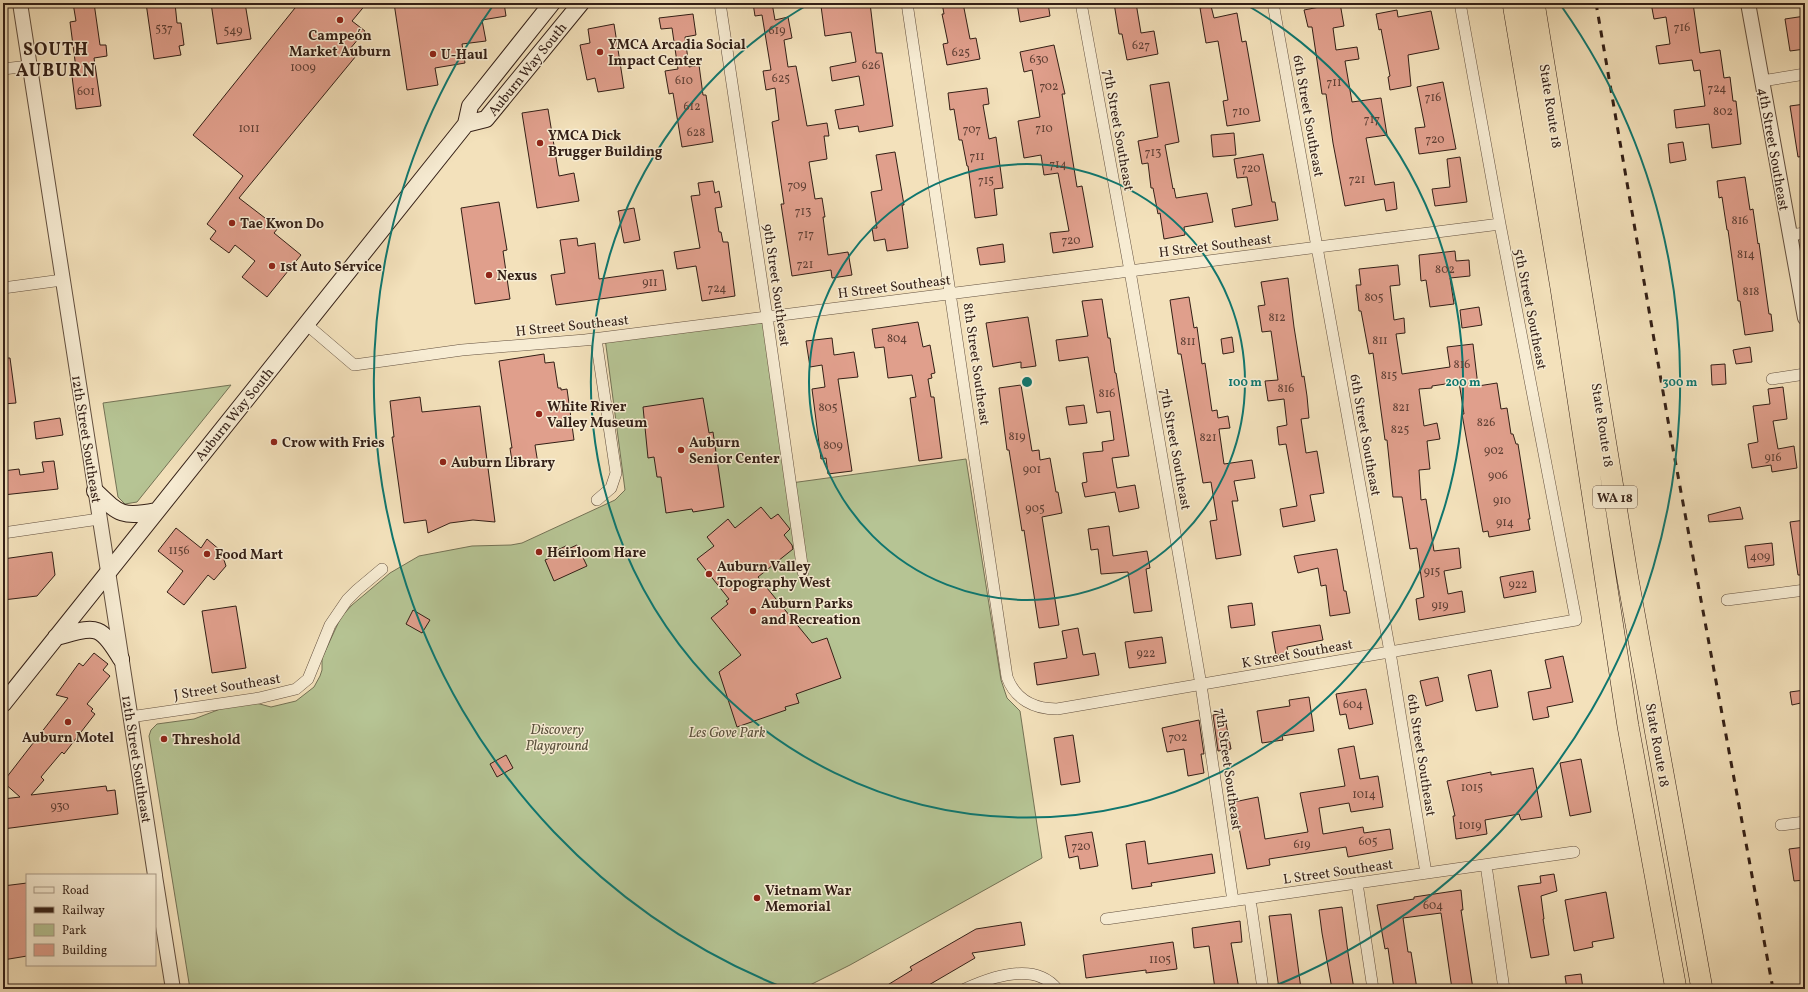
<svg xmlns="http://www.w3.org/2000/svg" width="1808" height="992" viewBox="0 0 1808 992" font-family="Vollkorn,serif">
	<style>
		.green { fill: #b6c494; stroke: #747255 }
		.building { fill: #e09f8c; stroke: #331f16 }
		.lines { fill: none; stroke-linecap: round; stroke-linejoin: round }
		.minor-casing { stroke: #63503f; stroke-width: 12 }
		.tertiary-casing { stroke: #63503f; stroke-width: 16 }
		.secondary-casing { stroke: #331f16; stroke-width: 18 }
		.motorway-casing { stroke: #331f16; stroke-width: 22 }
		.minor { stroke: #f7ecd3; stroke-width: 11 }
		.tertiary { stroke: #f7ecd3; stroke-width: 14 }
		.secondary { stroke: #f7ecd3; stroke-width: 16 }
		.motorway { stroke: #f3e1bb; stroke-width: 21 }
		.rail { stroke: #331f16; stroke-width: 3; stroke-dasharray: 7 7; stroke-linecap: butt }
		.ring { fill: none; stroke: #0f766e; stroke-width: 2 }
		.poi-dot { fill: #8f2418; stroke: #f7ecd3; stroke-width: 1.5 }
		.labels { text-anchor: middle; stroke-width: 3; stroke-linejoin: round; paint-order: stroke }
		.number-label { font-size: 12px; fill: #5e3f34 }
		.shield { fill: #f7ecd3; stroke: #6e5c4f; stroke-width: 1 }
		.shield-label { font-size: 13px; font-weight: bold; fill: #331f16 }
		.poi-label { font-size: 14px; font-weight: bold; fill: #331f16; stroke: #f7ecd3; text-anchor: start }
		.street-label { font-size: 14px; fill: #331f16; stroke: #f7ecd3 }
		.park-label { font-size: 14px; font-style: italic; fill: #5a513c; stroke: #f7ecd3 }
		.district-label { font-size: 18px; font-weight: bold; letter-spacing: 1px; fill: #331f16; stroke: #f7ecd3 }
		.centre { fill: #0f766e; stroke: #f7ecd3; stroke-width: 2 }
		.ring-label { font-size: 12px; text-anchor: middle; font-weight: bold; fill: #0f766e; stroke: #f7ecd3; stroke-width: 3; stroke-linejoin: round; paint-order: stroke }
	</style>
	<rect width="100%" height="100%" fill="#f3e1bb"/>
	<filter id="stains"><feTurbulence type="fractalNoise" baseFrequency=".005" numOctaves="4"/><feColorMatrix values="0 0 0 0 .2 0 0 0 0 .09 0 0 0 0 .02 0 0 0 .5 -.17"/></filter>
	<radialGradient id="worn" r=".72"><stop offset=".6" stop-color="#630" stop-opacity="0"/><stop offset="1" stop-color="#630" stop-opacity=".3"/></radialGradient>
	<path class="green" d="M767,317L791,483L966,459L1001,680L1007,698L1020,711L1042,858L850,965L802,989H190L149,736L151,730L157,724L194,719L223,708L256,703L271,707L296,701L314,687L320,676L322,670V658L341,617L352,605L390,573L419,556L472,546L511,545L522,543L615,500L625,490L605,338Z
		M231,385L137,502L125,504L118,497L103,403Z"/>
	<path class="building" d="M73,3H94L100,45H106L107,56L94,58L101,106L76,109L72,76H77L70,22L76,21Z
		M146,3H175L177,23H181L184,45L179,46L181,55L154,59Z
		M211,3H245L251,39L217,44Z
		M299,3H367L352,21L365,31L349,50L356,56L239,198L278,228L274,233L301,255L267,297L242,277L255,261L235,245L229,253L210,239L216,231L207,224L243,176L193,135Z
		M394,3H504L506,16L482,20L486,41L462,44L465,63L435,68L438,85L407,90Z
		M753,3H772L775,20L788,17L792,38L784,40L788,67L796,66L807,126L827,123L829,136H824L827,159L809,162L815,199L822,198L825,217H823L828,255L848,252L852,275L832,278L831,270L792,276L781,204H784L772,122L779,120L775,88L766,90L763,71L771,70L762,15L755,16Z
		M849,3H870L876,53H882L893,126L859,132L858,126L839,129L835,110L864,105L859,76L832,81L830,67L856,62L851,32L825,36L821,6Z
		M942,3H963L970,39L976,38L980,59L947,65L943,44L948,43L942,14H944Z
		M1017,3H1048L1050,16L1020,22Z
		M1114,3H1136L1141,33L1154,31L1158,54L1127,60L1122,34H1119Z
		M1340,3L1344,26L1333,28L1336,50L1357,47L1359,59L1345,61L1352,102L1381,98L1387,135L1366,138L1375,185L1394,182L1397,209L1386,211L1384,199L1345,206L1333,143L1326,94H1322L1312,27H1308L1304,10Z
		M1651,3H1693L1700,53L1720,50L1724,78L1730,77L1733,101H1736L1741,144L1712,148L1709,124L1676,128L1674,110L1705,106L1700,70L1694,71L1692,60L1659,64L1656,46L1670,44L1666,17L1654,19Z
		M1211,6L1214,18L1237,13L1242,42L1246,41L1260,121L1227,126L1223,101L1228,100L1218,41L1206,43L1200,8Z
		M1397,10L1398,17L1431,11L1439,49L1408,55L1411,86L1390,90L1388,77L1390,76L1381,29L1379,30L1376,14Z
		M693,14L696,35L685,37L689,67L699,65L703,95H706L713,142L682,147L673,93L669,94L665,71L678,69L672,28L661,29L659,18Z
		M1805,16V49L1790,51L1785,19Z
		M614,24L624,88L598,92L595,78L587,80L580,45L590,43L588,29Z
		M1054,45L1065,94H1062L1077,187L1082,186L1093,247L1053,253L1050,233L1069,231L1058,173L1044,175L1041,155L1024,158L1018,121L1040,117L1032,70L1024,72L1020,52Z
		M1169,82L1179,142L1165,145L1173,189L1174,188L1176,198L1207,193L1213,222L1184,227L1185,235L1164,239L1160,213L1158,214L1153,188H1151L1148,163L1142,164L1138,141L1158,137L1150,85Z
		M1443,82L1456,149L1419,154L1415,128L1425,127L1417,87Z
		M987,88L989,104L983,105L989,139L996,137L1003,188L994,189L997,215L975,218L968,166H967L962,140H959L954,109L950,110L948,93Z
		M1805,104V156L1798,157L1790,106Z
		M548,109L559,176L574,173L579,201L537,208L522,113Z
		M1234,133L1236,155L1213,157L1211,135Z
		M1683,142L1686,160L1670,163L1668,144Z
		M895,152L904,205H902L908,248L887,251L885,239L874,241L872,228H877L871,192L882,190L876,155Z
		M1263,154L1272,202H1275L1278,220L1235,227L1232,209L1252,205L1247,177L1237,178L1234,159Z
		M1460,157L1467,202L1435,206L1432,189L1450,187L1447,159Z
		M1745,177L1750,210L1753,209L1758,244L1759,243L1769,314H1771L1773,331L1745,335L1740,301H1738L1728,230H1727L1722,197L1719,198L1717,181Z
		M713,181L715,193L719,191L722,207L715,208L719,232H721L723,242H728L735,296L702,301L696,266L677,269L674,252L700,248L691,196L700,195L698,183Z
		M499,202L507,250L503,251L510,299L475,304L461,208Z
		M634,208L640,240L624,243L618,211Z
		M577,238L578,246L595,243L599,279L663,270L666,290L556,305L551,275L565,273L560,240Z
		M1003,244L1005,262L980,265L977,248Z
		M1455,251L1456,261L1469,260L1470,276L1450,278L1454,304L1430,307L1426,280L1421,281L1419,255Z
		M1398,265L1400,285L1390,286L1394,320L1404,318L1405,333L1396,334L1402,374L1450,367L1447,347L1473,344L1478,386L1497,383L1501,409L1507,408L1511,434H1513L1516,444H1518L1530,519H1528L1530,530L1489,537L1488,531L1483,532L1462,414H1464L1459,382L1432,386V388L1419,389L1424,426L1437,423L1440,439L1427,441L1430,469L1419,470L1421,500L1426,499L1434,551L1459,548L1461,568L1444,571L1448,594L1462,591L1465,612L1419,620L1416,599L1424,597L1417,548L1410,549L1402,497H1393L1387,440H1385L1373,353L1369,354L1361,311H1359L1356,285H1361L1359,269Z
		M1288,278L1294,327L1302,377L1304,376L1307,396L1309,418L1301,419L1306,453L1317,451L1324,493L1310,495L1315,521L1283,527L1280,509L1297,506L1286,444L1279,445L1277,427L1287,425L1284,399L1268,401L1265,381L1278,380L1271,331L1262,332L1258,306L1265,305L1261,282Z
		M1189,297L1194,328L1197,327L1202,364L1205,363L1212,411L1217,410L1218,418L1228,416L1230,428L1219,429L1224,464L1252,460L1255,478L1234,481L1238,501H1232L1241,555L1216,559L1210,521L1217,520L1211,482L1203,483L1181,354H1178L1170,300Z
		M1102,299L1108,338H1110L1115,373H1116L1129,456L1112,458L1117,488L1135,485L1139,508L1119,512L1115,492L1085,497L1082,483L1087,482L1083,453L1103,451L1102,442L1114,440L1110,411L1097,413L1088,357L1059,361L1056,340L1088,336L1082,301Z
		M1479,307L1482,325L1462,328L1460,310Z
		M1028,317L1036,366L1021,368V362L993,367L986,323Z
		M918,322L923,347L930,345L935,373L931,374L932,378L928,379L931,397H934L942,458L919,461L910,398L916,397L912,375L888,378L884,347L875,348L872,329Z
		M1232,337L1234,352L1223,354L1221,339Z
		M832,338L834,355L854,352L858,377L838,379L852,471L828,474L826,458L821,459L812,389L825,387L822,365L810,367L806,341Z
		M1750,347L1752,362L1736,364L1733,350Z
		M544,354L545,363L554,362L558,388H561V390L567,389L574,440L535,445L538,464L513,468L510,448H512L499,361Z
		M3,358H10L16,403L3,404Z
		M1725,364L1726,384L1712,385L1711,365Z
		M1021,385L1032,451L1039,450L1040,460L1050,458L1056,492H1058L1062,513L1042,517L1059,625L1039,628L1024,530L1022,531L1009,450H1007L999,388Z
		M1783,387L1787,419L1773,421L1778,449L1794,446L1797,468L1772,472L1771,465L1752,468L1748,444L1758,442L1753,406L1770,404L1768,389Z
		M420,397L422,412L480,406L495,522L473,520L450,523L428,533L426,520L404,523L392,437H394L390,401Z
		M703,398L709,433L713,432L724,507L693,512L692,509L666,513L661,477H657L654,457L648,458L643,407Z
		M1084,405L1087,423L1069,425L1066,407Z
		M60,418L63,435L36,439L34,422Z
		M54,461L58,489L3,495V471L19,469L20,475L44,472L42,462Z
		M761,507L771,519L778,514L790,529L784,535L792,545L793,549L758,577L812,643L827,638L841,678L796,694L799,703L785,707L786,710L737,727L719,672L741,655L711,618L728,604L726,601L729,599L697,559L714,546L707,537L728,519L735,528Z
		M1740,507L1743,519L1709,522L1708,515Z
		M1805,520V575H1798L1790,522Z
		M1109,526L1113,556L1147,551L1150,568L1146,569L1152,611L1134,613L1128,572L1101,574L1098,549L1091,550L1088,529Z
		M176,528L201,548L207,539L221,551L226,566L214,580L208,575L184,605L167,592L183,571L158,551Z
		M1772,543L1774,565L1748,568L1745,546Z
		M577,545L587,566L554,581L545,560L557,555L555,551L566,546L568,549Z
		M1337,549L1344,591H1346L1350,613L1330,616L1326,585L1321,586L1318,568L1298,573L1294,556Z
		M52,552L55,575L37,596L3,600V559Z
		M1533,571L1536,592L1504,598L1500,577Z
		M1252,603L1255,625L1231,628L1228,606Z
		M236,606L246,668L212,673L202,611Z
		M413,610L430,620L422,633L406,624Z
		M1320,625L1323,640L1287,647L1288,653L1276,655L1272,632Z
		M1078,628L1083,655L1095,653L1099,675L1037,685L1034,663L1067,658L1062,631Z
		M1162,637L1166,663L1129,668L1125,642Z
		M94,653L108,664L103,670L110,676L87,704L93,709L91,711L95,714L64,754L62,752L41,777L44,780L31,795L106,786L107,791L115,790L118,814L3,829V799L20,797L3,782L68,698L56,695L79,663L83,666Z
		M1563,656L1573,702L1547,707L1549,717L1533,720L1528,692L1551,688L1545,660Z
		M1491,670L1498,707L1476,711L1468,675Z
		M1438,677L1443,701L1426,706L1420,681Z
		M1366,689L1373,724L1349,729L1346,714L1340,715L1336,694Z
		M1805,690V702L1792,705L1790,692Z
		M1309,697L1314,731L1282,736L1283,740L1262,743L1257,711L1290,706L1289,700Z
		M1224,713L1231,749L1218,751L1213,715Z
		M1199,720L1204,754H1201L1204,773L1188,776L1184,749L1167,752L1162,728Z
		M1073,735L1080,782L1061,785L1054,738Z
		M1354,746L1360,779L1378,776L1383,807L1351,812L1349,803L1319,808L1323,834L1363,827L1364,833L1390,829L1393,849L1348,857L1346,847L1269,859L1270,865L1247,869L1234,802L1258,797L1265,839L1308,832L1300,793L1345,786L1338,749Z
		M506,755L513,768L497,777L490,764Z
		M1581,759L1591,812L1570,816L1560,763Z
		M1533,768L1542,817L1521,820L1519,814L1485,820L1487,834L1456,839L1453,816H1455L1447,781L1491,772V775Z
		M1092,832L1098,866L1080,869L1078,856L1069,858L1065,836Z
		M1145,841L1148,864L1212,854L1215,873L1151,883L1152,886L1132,889L1126,844Z
		M1805,847V880L1794,881L1789,849Z
		M1554,874L1557,891L1541,896L1544,919H1543L1549,955L1531,958L1518,886L1541,883L1540,876Z
		M27,883V956L3,960V886Z
		M1461,890L1463,910H1461L1473,989H1452L1441,913L1403,918L1408,952H1411L1417,989H1394L1388,948L1385,949L1377,905L1414,899V897Z
		M1606,892L1614,938L1592,942L1593,947L1574,951L1565,900Z
		M1342,907L1348,953L1354,989H1332L1322,933L1319,910Z
		M1291,914L1301,989H1279L1269,916Z
		M1240,921L1242,942L1231,943L1239,989H1215L1209,946L1194,948L1192,928Z
		M1021,922L1025,945L972,953L975,958L922,989H881L912,970L910,967L976,929Z
		M1173,942L1177,969L1146,973V970L1086,978L1083,955Z
		M1581,974L1583,989H1567L1565,976Z"/>
	<g class="lines">
		<defs>
			<path id="minor" d="M720,3L767,317L803,572
				M907,3L1007,677C1015,699 1034,709 1057,709L1576,620L1500,224L1460,3
				M1081,3L1130,271L1201,685L1233,901
				M1273,3L1390,652L1426,873
				M3,69L29,66
				M1762,81L1805,74
				M1790,235L1805,233
				M3,288L62,280
				M306,324L354,365L462,350L585,340L1500,224
				M596,339L616,473L611,488L597,500
				M1772,379L1805,374
				M3,533L99,519
				M1727,600L1805,590
				M130,717L259,698L296,689L308,679L330,625L347,600L357,590L382,569
				M1781,825L1805,822
				M1486,865L1504,989
				M1357,883L1373,989
				M1250,899L1263,989
				M1106,919L1574,852
				M965,989C991,977 1035,961 1057,989"/>
			<path id="tertiary" d="M20,3L155,875
				M1748,3L1805,318
				M155,876L173,989"/>
			<path id="secondary" d="M466,124L486,119L581,3
				M95,491C119,514 122,518 156,511
				M56,637C96,627 99,622 121,659
				M3,704L466,124L470,106L552,3"/>
			<path id="motorway" d="M1513,3L1561,288L1628,726L1676,989
				M1534,3L1627,574L1702,989"/>
		</defs>
		<use href="#minor" class="minor-casing"/>
		<use href="#tertiary" class="tertiary-casing"/>
		<use href="#secondary" class="secondary-casing"/>
		<use href="#motorway" class="motorway-casing"/>
		<use href="#minor" class="minor"/>
		<use href="#tertiary" class="tertiary"/>
		<use href="#secondary" class="secondary"/>
		<use href="#motorway" class="motorway"/>
		<path class="rail" d="M1596,3L1671,438L1773,989"/>
	</g>
	<g class="ring">
		<circle cx="1027" cy="382" r="218"/>
		<path d="M1245 4A436 436 0 1 1 809 4"/>
		<path d="M782 987A653 653 0 0 1 492 7M1562 7A653 653 0 0 1 1272 987"/>
	</g>
	<g class="poi-dot">
		<circle cx="340" cy="20" r="4"/>
		<circle cx="600" cy="52" r="4"/>
		<circle cx="433" cy="54" r="4"/>
		<circle cx="540" cy="143" r="4"/>
		<circle cx="232" cy="223" r="4"/>
		<circle cx="272" cy="266" r="4"/>
		<circle cx="489" cy="275" r="4"/>
		<circle cx="539" cy="414" r="4"/>
		<circle cx="274" cy="442" r="4"/>
		<circle cx="681" cy="450" r="4"/>
		<circle cx="443" cy="462" r="4"/>
		<circle cx="539" cy="552" r="4"/>
		<circle cx="207" cy="554" r="4"/>
		<circle cx="709" cy="574" r="4"/>
		<circle cx="753" cy="611" r="4"/>
		<circle cx="68" cy="722" r="4"/>
		<circle cx="164" cy="739" r="4"/>
		<circle cx="757" cy="898" r="4"/>
	</g>
	<g class="labels">
		<g class="number-label">
			<text x="1682" y="31">716</text>
			<text x="164" y="32">537</text>
			<text x="233" y="34">549</text>
			<text x="777" y="34">619</text>
			<text x="1141" y="49">627</text>
			<text x="961" y="56">625</text>
			<text x="1039" y="63">630</text>
			<text x="871" y="69">626</text>
			<text x="303" y="71">1009</text>
			<text x="781" y="82">625</text>
			<text x="684" y="84">610</text>
			<text x="1334" y="86">711</text>
			<text x="1049" y="90">702</text>
			<text x="1717" y="92">724</text>
			<text x="86" y="95">601</text>
			<text x="1433" y="101">716</text>
			<text x="692" y="110">612</text>
			<text x="1241" y="115">710</text>
			<text x="1723" y="115">802</text>
			<text x="1372" y="123">717</text>
			<text x="249" y="132">1011</text>
			<text x="1044" y="132">710</text>
			<text x="972" y="133">707</text>
			<text x="696" y="136">628</text>
			<text x="1435" y="143">720</text>
			<text x="1153" y="156">713</text>
			<text x="977" y="160">711</text>
			<text x="1058" y="168">714</text>
			<text x="1251" y="172">720</text>
			<text x="1357" y="183">721</text>
			<text x="986" y="184">715</text>
			<text x="797" y="189">709</text>
			<text x="803" y="215">713</text>
			<text x="1740" y="224">816</text>
			<text x="806" y="238">717</text>
			<text x="1071" y="244">720</text>
			<text x="1746" y="258">814</text>
			<text x="805" y="268">721</text>
			<text x="1445" y="273">802</text>
			<text x="650" y="286">911</text>
			<text x="717" y="292">724</text>
			<text x="1751" y="295">818</text>
			<text x="1374" y="301">805</text>
			<text x="1277" y="321">812</text>
			<text x="897" y="342">804</text>
			<text x="1380" y="344">811</text>
			<text x="1188" y="345">811</text>
			<text x="1462" y="368">816</text>
			<text x="1389" y="379">815</text>
			<text x="1286" y="392">816</text>
			<text x="1107" y="397">816</text>
			<text x="828" y="411">805</text>
			<text x="1401" y="411">821</text>
			<text x="1486" y="426">826</text>
			<text x="1400" y="433">825</text>
			<text x="1017" y="440">819</text>
			<text x="1208" y="441">821</text>
			<text x="833" y="449">809</text>
			<text x="1494" y="454">902</text>
			<text x="1773" y="461">916</text>
			<text x="1032" y="473">901</text>
			<text x="1498" y="479">906</text>
			<text x="1502" y="504">910</text>
			<text x="1035" y="512">905</text>
			<text x="1505" y="526">914</text>
			<text x="179" y="554">1156</text>
			<text x="1760" y="560">409</text>
			<text x="1432" y="575">915</text>
			<text x="1518" y="588">922</text>
			<text x="1440" y="609">919</text>
			<text x="1146" y="657">922</text>
			<text x="1353" y="708">604</text>
			<text x="1178" y="741">702</text>
			<text x="1472" y="791">1015</text>
			<text x="1364" y="798">1014</text>
			<text x="60" y="810">930</text>
			<text x="1470" y="829">1019</text>
			<text x="1368" y="845">605</text>
			<text x="1302" y="848">619</text>
			<text x="1081" y="850">720</text>
			<text x="1433" y="909">604</text>
			<text x="1160" y="963">1105</text>
		</g>
		<rect class="shield" x="1593" y="486" width="44" height="22" rx="3"/>
		<g class="shield-label">
			<text x="1615" y="502">WA 18</text>
		</g>
		<g class="poi-label">
			<text x="340" y="40" text-anchor="middle">Campeón<tspan x="340" dy="16">Market Auburn</tspan></text>
			<text x="608" y="49">YMCA Arcadia Social<tspan x="608" dy="16">Impact Center</tspan></text>
			<text x="441" y="59">U-Haul</text>
			<text x="548" y="140">YMCA Dick<tspan x="548" dy="16">Brugger Building</tspan></text>
			<text x="240" y="228">Tae Kwon Do</text>
			<text x="280" y="271">1st Auto Service</text>
			<text x="497" y="280">Nexus</text>
			<text x="547" y="411">White River<tspan x="547" dy="16">Valley Museum</tspan></text>
			<text x="282" y="447">Crow with Fries</text>
			<text x="689" y="447">Auburn<tspan x="689" dy="16">Senior Center</tspan></text>
			<text x="451" y="467">Auburn Library</text>
			<text x="547" y="557">Heirloom Hare</text>
			<text x="215" y="559">Food Mart</text>
			<text x="717" y="571">Auburn Valley<tspan x="717" dy="16">Topography West</tspan></text>
			<text x="761" y="608">Auburn Parks<tspan x="761" dy="16">and Recreation</tspan></text>
			<text x="68" y="742" text-anchor="middle">Auburn Motel</text>
			<text x="172" y="744">Threshold</text>
			<text x="765" y="895">Vietnam War<tspan x="765" dy="16">Memorial</tspan></text>
		</g>
		<g class="street-label">
			<text transform="translate(527 69) rotate(-51)" y="5">Auburn Way South</text>
			<text transform="translate(1551 106) rotate(81)" y="5">State Route 18</text>
			<text transform="translate(1309 116) rotate(80)" y="5">6th Street Southeast</text>
			<text transform="translate(1119 130) rotate(80)" y="5">7th Street Southeast</text>
			<text transform="translate(1774 149) rotate(80)" y="5">4th Street Southeast</text>
			<text transform="translate(1215 245) rotate(-7)" y="5">H Street Southeast</text>
			<text transform="translate(777 285) rotate(82)" y="5">9th Street Southeast</text>
			<text transform="translate(894 286) rotate(-7)" y="5">H Street Southeast</text>
			<text transform="translate(1531 309) rotate(79)" y="5">5th Street Southeast</text>
			<text transform="translate(572 325) rotate(-6)" y="5">H Street Southeast</text>
			<text transform="translate(977 364) rotate(82)" y="5">8th Street Southeast</text>
			<text transform="translate(234 414) rotate(-51)" y="5">Auburn Way South</text>
			<text transform="translate(1603 425) rotate(81)" y="5">State Route 18</text>
			<text transform="translate(1366 435) rotate(80)" y="5">6th Street Southeast</text>
			<text transform="translate(87 439) rotate(81)" y="5">12th Street Southeast</text>
			<text transform="translate(1176 449) rotate(80)" y="5">7th Street Southeast</text>
			<text transform="translate(1297 653) rotate(-10)" y="5">K Street Southeast</text>
			<text transform="translate(227 686) rotate(-9)" y="5">J Street Southeast</text>
			<text transform="translate(1658 745) rotate(80)" y="5">State Route 18</text>
			<text transform="translate(1422 755) rotate(81)" y="5">6th Street Southeast</text>
			<text transform="translate(137 759) rotate(81)" y="5">12th Street Southeast</text>
			<text transform="translate(1229 769) rotate(82)" y="5">7th Street Southeast</text>
			<text transform="translate(1338 871) rotate(-8)" y="5">L Street Southeast</text>
		</g>
		<g class="park-label">
			<text x="557" y="734">Discovery<tspan x="557" dy="16">Playground</tspan></text>
			<text x="727" y="737">Les Gove Park</text>
		</g>
		<g class="district-label">
			<text x="56" y="55">SOUTH<tspan x="56" dy="21">AUBURN</tspan></text>
		</g>
	</g>
	<circle cx="1027" cy="382" r="6" class="centre"/>
	<g class="ring-label">
		<text x="1245" y="386">100 m</text>
		<text x="1463" y="386">200 m</text>
		<text x="1680" y="386">300 m</text>
	</g>
	<rect width="1808" height="992" fill="none" stroke="#f3e1bb" stroke-width="16"/>
	<rect x="4" y="4" width="1800" height="984" fill="none" stroke="#331f16" stroke-width="2"/>
	<rect x="8" y="8" width="1792" height="976" fill="none" stroke="#331f16"/>
	<rect x="26" y="874" width="130" height="92" fill="#f7ecd3" stroke="#a99a87"/>
	<rect x="34" y="887" width="20" height="6" fill="#f7ecd3" stroke="#a99a87"/>
	<text x="62" y="894" font-size="12" fill="#331f16">Road</text>
	<rect x="34" y="907" width="20" height="6" fill="#331f16" stroke="#a99a87"/>
	<text x="62" y="914" font-size="12" fill="#331f16">Railway</text>
	<rect x="34" y="924" width="20" height="12" fill="#b6c494" stroke="#a99a87"/>
	<text x="62" y="934" font-size="12" fill="#331f16">Park</text>
	<rect x="34" y="944" width="20" height="12" fill="#e09f8c" stroke="#a99a87"/>
	<text x="62" y="954" font-size="12" fill="#331f16">Building</text>
	<rect width="100%" height="100%" filter="url(#stains)"/>
	<rect width="100%" height="100%" fill="url(#worn)"/>
</svg>
